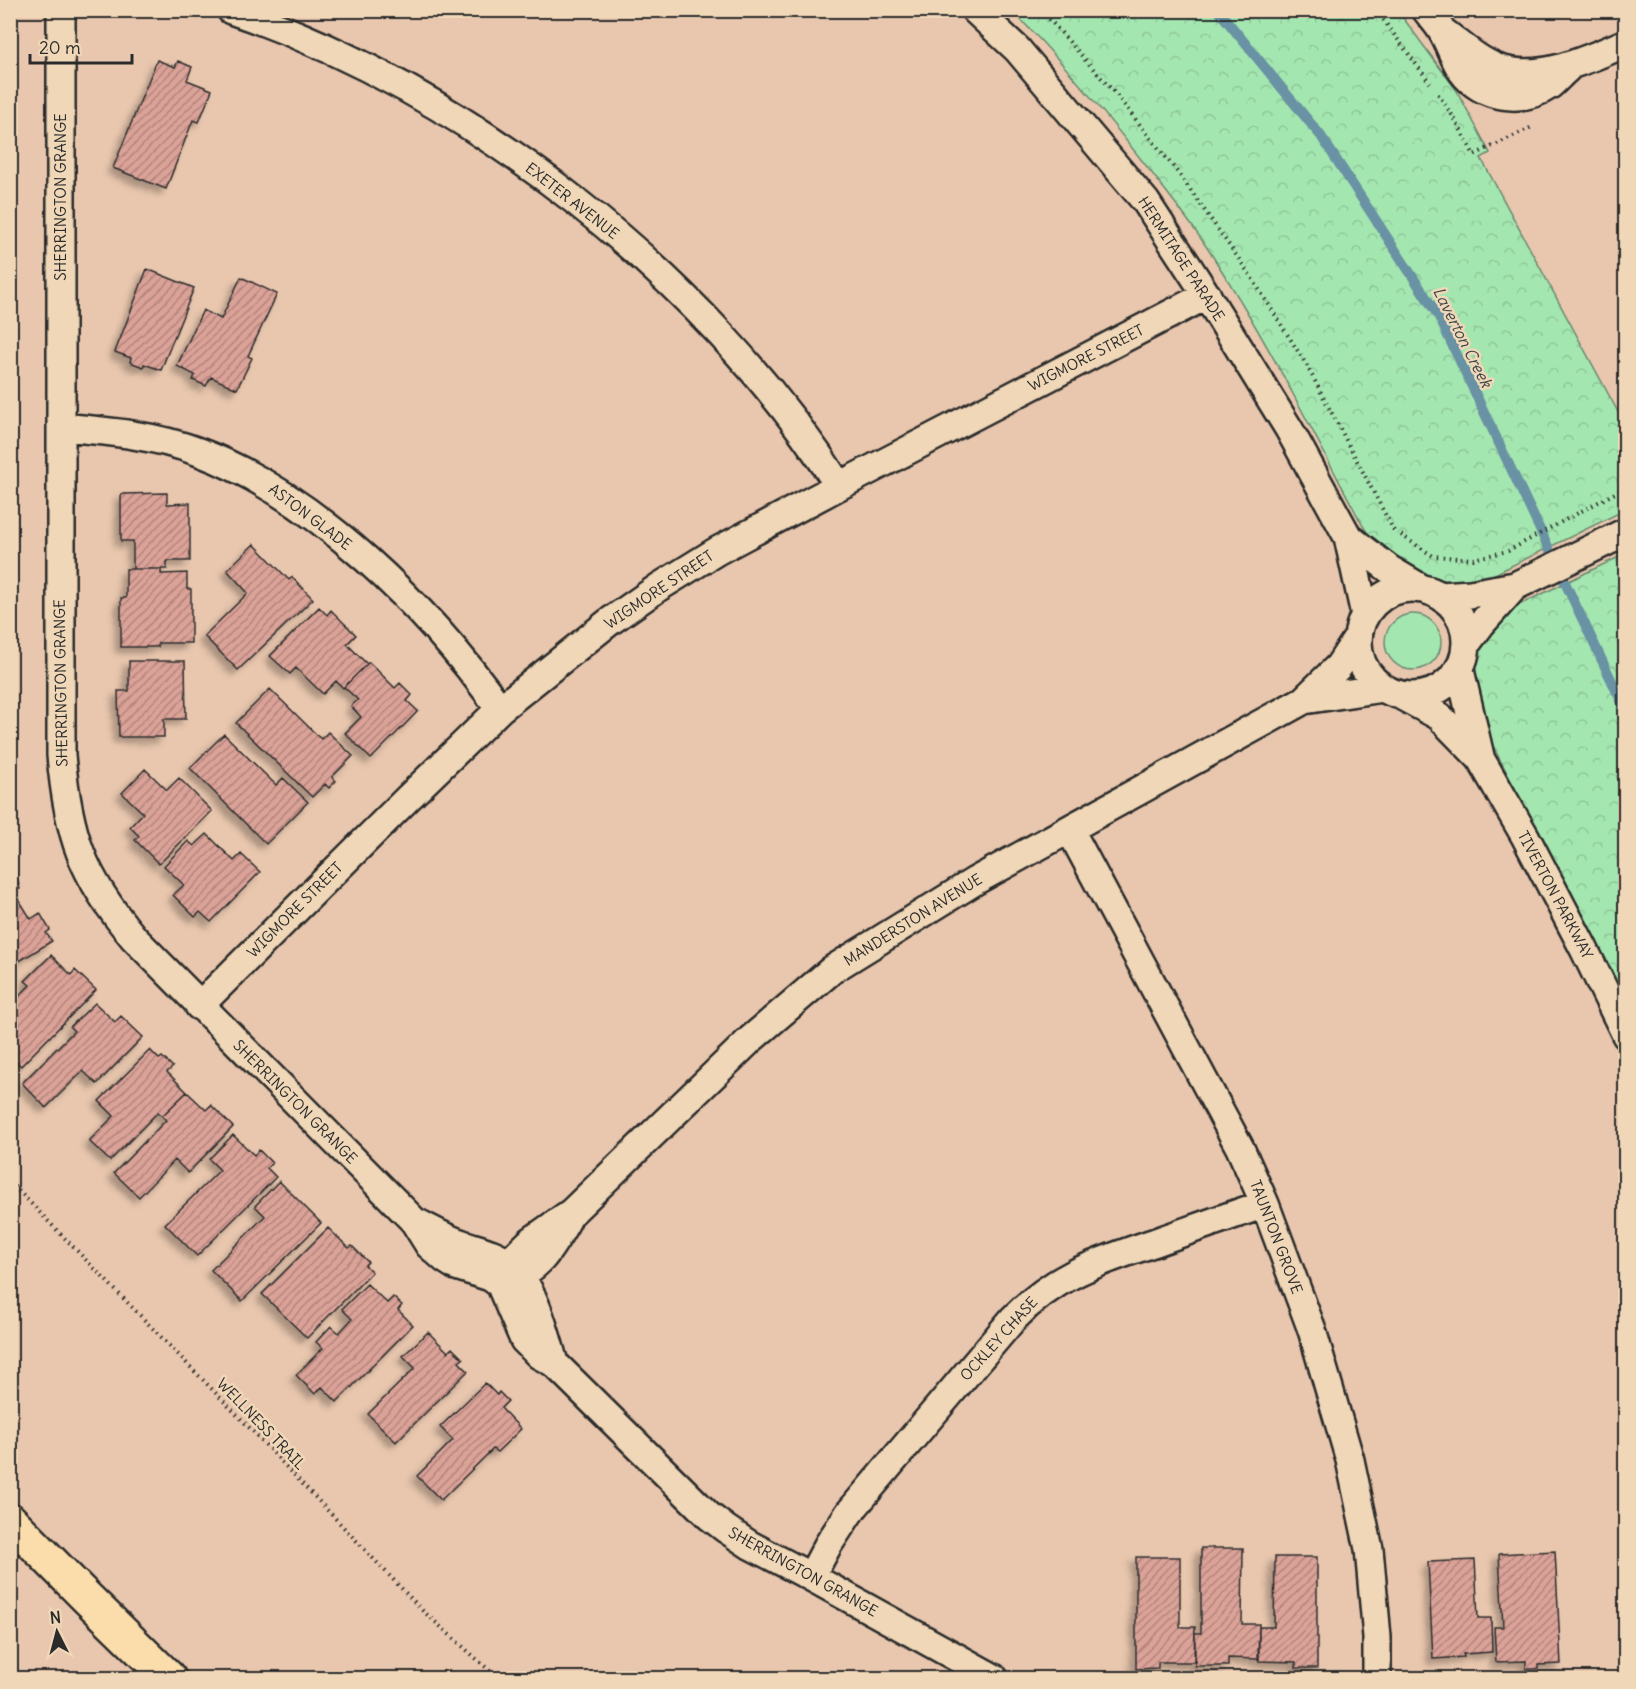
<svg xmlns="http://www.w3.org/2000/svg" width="1636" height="1689" viewBox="0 0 1636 1689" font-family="Delius,sans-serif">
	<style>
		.forest { fill: url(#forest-crowns); stroke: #68886e; stroke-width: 1.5 }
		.garden { fill: #a4e6b0; stroke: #68886e; stroke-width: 1.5 }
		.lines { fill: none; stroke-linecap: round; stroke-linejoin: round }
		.stream { stroke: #6992a4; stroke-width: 10 }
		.building { fill: url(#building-hatch); stroke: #2b2b2b; stroke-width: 1.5; filter: url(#shadow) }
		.minor-casing { stroke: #2b2b2b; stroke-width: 32 }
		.motorway-casing { stroke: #2b2b2b; stroke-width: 38 }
		.path { stroke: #2b2b2b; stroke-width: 4; stroke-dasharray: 1.5 4.5; stroke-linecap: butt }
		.minor { stroke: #efd7b7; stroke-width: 27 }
		.motorway { stroke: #faddab; stroke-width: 33 }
		.labels { text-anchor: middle; stroke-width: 5; stroke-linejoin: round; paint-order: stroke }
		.street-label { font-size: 15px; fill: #2b2b2b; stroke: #efd7b7 }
		.water-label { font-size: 16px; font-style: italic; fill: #3a4549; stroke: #efd7b7 }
	</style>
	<defs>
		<pattern id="forest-crowns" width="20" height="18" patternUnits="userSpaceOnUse" patternTransform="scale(1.5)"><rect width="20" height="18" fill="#a4e6b0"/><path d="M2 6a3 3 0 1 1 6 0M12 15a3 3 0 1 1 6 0" fill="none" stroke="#8dc598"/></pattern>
		<pattern id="building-hatch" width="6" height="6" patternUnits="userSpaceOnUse" patternTransform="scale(1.5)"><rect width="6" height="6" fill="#dba298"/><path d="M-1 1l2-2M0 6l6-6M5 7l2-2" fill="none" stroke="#b2847c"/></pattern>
		<filter id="shadow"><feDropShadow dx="-5.5" dy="5.5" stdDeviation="3" flood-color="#0004"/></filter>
	</defs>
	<rect width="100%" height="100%" fill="#e9c7ae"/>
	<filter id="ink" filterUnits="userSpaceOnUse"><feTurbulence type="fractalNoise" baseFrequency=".0167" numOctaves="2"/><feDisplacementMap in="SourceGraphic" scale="12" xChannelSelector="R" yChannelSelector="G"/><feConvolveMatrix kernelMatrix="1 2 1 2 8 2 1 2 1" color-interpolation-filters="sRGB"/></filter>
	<g filter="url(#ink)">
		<path class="forest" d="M1012,11H1398L1457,91L1490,153L1481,158L1625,425V510L1507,568L1493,575L1462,581L1431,580L1376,546L1363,526C1315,437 1270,345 1215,260C1193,225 1166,191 1140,158C1100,107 1058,56 1012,11Z
			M1625,554V1000L1482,725L1473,670L1476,655L1483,640L1504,615L1519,605Z"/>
		<path class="garden" d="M1385 642a28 28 0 1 1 56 0a28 28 0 1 1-56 0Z"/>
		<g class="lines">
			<path class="stream" d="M1218,10L1321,136L1439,317L1626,711"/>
		</g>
		<path class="building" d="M157,60L175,67L178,61L192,67L187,80L212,90L199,122L193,120L166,189L113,168Z
			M147,269L194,288L161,370L144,364L143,367L130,362L131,358L115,352Z
			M241,277L277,294L248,356L252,358L237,389L211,377L206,386L193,380L195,375L177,366L203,310L221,319Z
			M167,493V504L190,503V561H167V569H133V541H121V494Z
			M254,544L289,580L292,577L313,599L238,670L204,636L248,593L227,570Z
			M126,569H161V574L187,573V589H191V643H158V647H121V598H126Z
			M319,607L327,615L331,610L356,635L347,644L367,664L343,688L336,681L323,694L296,668L290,674L270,656Z
			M129,661H185L186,719H164V737H119L118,691H129Z
			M369,662L395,688L400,683L412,695L407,701L418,711L371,759L345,733L361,717L351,706L358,700L344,687Z
			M270,689L321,739L328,732L353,756L332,777L336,781L329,788L325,784L312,797L236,723Z
			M224,734L276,785L283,778L308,802L266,844L190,768Z
			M145,769L167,790L179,778L212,811L159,864L135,840L139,836L130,827L143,813L122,793Z
			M207,834L234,861L241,854L260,872L211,922L200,912L195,917L173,895L184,885L164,866L188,841L194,846Z
			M13,862L20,889L10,892V863Z
			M16,895L31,919L40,913L50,930L46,933L52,941L10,967V899Z
			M51,955L71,975L75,970L96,990L21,1066L10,1056V1005L30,985L25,981Z
			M95,1003L115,1022L121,1016L143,1037L97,1084L83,1071L46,1108L22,1083L74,1031L70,1027Z
			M150,1050L159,1059L162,1057L173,1067L167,1072L187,1092L162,1116L158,1112L110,1161L89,1141L114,1116L99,1101Z
			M187,1092L206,1110L211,1105L233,1127L188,1173L175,1160L139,1197L114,1173L166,1120L162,1116Z
			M233,1135L254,1155L259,1150L272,1163L267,1168L276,1177L197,1256L165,1224L220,1170L209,1159Z
			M279,1181L321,1223L242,1301L211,1270L265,1216L255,1206Z
			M328,1228L349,1248L352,1246L368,1262L365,1265L372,1272L307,1338L262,1294Z
			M367,1284L387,1303L393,1297L402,1305L398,1310L413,1325L337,1402L322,1387L315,1394L296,1375L323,1348L316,1342L331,1326L339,1333L352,1319L342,1309Z
			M428,1332L448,1352L452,1348L463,1359L459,1362L468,1371L396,1442L368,1414L415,1368L403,1356Z
			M485,1383L497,1395L499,1392L508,1401L501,1408L521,1429L497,1452L493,1449L441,1500L417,1476L453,1440L440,1427Z
			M1201,1548H1243L1242,1624H1259L1258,1659L1228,1658V1666H1195V1633H1201Z
			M1555,1551L1561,1664L1538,1665V1669H1526V1661L1496,1662L1494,1627H1503L1499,1554Z
			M1136,1557H1180V1627H1195L1194,1662H1158V1668L1136,1669Z
			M1275,1557H1317V1668H1296V1662L1259,1661V1627H1274Z
			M1475,1560L1478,1618H1491L1492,1652L1463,1654L1464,1657L1433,1659L1428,1562Z"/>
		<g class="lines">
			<defs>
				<path id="minor" d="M61,10V755C68,835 82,876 134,938L414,1221L429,1245L445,1259L456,1266L490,1277L500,1284L524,1340L539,1355L554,1363L709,1516L726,1529L750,1545L811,1577L994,1678
					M231,10C467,90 705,276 839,486
					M975,10L1017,49L1146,202L1202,288L1289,429L1348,537L1365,615
					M1426,10C1432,18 1439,25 1443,33C1450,45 1454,59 1462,71C1481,98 1522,104 1550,85C1556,80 1561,74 1567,69
					M1442,31C1460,44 1479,62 1500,69C1542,82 1588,59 1626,43
					M61,427C107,431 155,435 199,452C316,496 429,609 500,709
					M1348,537L1389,569L1421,588
					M1358 642a54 54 0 1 1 108 0a54 54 0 1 1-108 0Z
					M1441,596L1470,594L1515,586L1626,532
					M1467,643L1482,623L1515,586
					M1460,670L1480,756
					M1402,696L1439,716L1480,758L1525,836L1584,949L1626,1035
					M1304,700L1383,688
					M1070,830L1240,1148L1265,1204L1312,1330L1350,1460L1369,1549L1377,1637V1678
					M199,1006L407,799L500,709L609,622L659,587L717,551L839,486L1207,295
					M418,1223C432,1230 445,1238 460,1243C476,1249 494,1252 507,1262C532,1280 546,1335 554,1363
					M505,1282C540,1269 549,1251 567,1220
					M500,1284L508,1263L531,1241L572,1212L751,1039L833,969L975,881L1304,700L1339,666L1358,637
					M811,1577L828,1545L849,1513L1013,1319C1057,1274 1098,1262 1156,1242C1193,1229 1229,1216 1265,1204"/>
				<path id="motorway" d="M10,1520L86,1597L169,1678"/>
			</defs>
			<use href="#minor" class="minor-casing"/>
			<use href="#motorway" class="motorway-casing"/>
			<path class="path" d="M1041,10L1114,92L1179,174L1250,275L1306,364L1394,531
				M1376,10L1430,83
				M1438,94L1456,121L1474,155L1532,127
				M1401,535L1433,556L1473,559L1508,551L1626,487
				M10,1182L242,1420L422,1610L498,1678"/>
			<use href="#minor" class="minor"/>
			<use href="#motorway" class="motorway"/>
		</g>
	</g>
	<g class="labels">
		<g class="street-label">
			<text transform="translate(61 197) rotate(-90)" y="5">SHERRINGTON GRANGE</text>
			<text transform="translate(572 201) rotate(38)" y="5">EXETER AVENUE</text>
			<text transform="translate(1181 259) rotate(57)" y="5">HERMITAGE PARADE</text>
			<text transform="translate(1086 358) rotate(-27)" y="5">WIGMORE STREET</text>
			<text transform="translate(310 517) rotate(37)" y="5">ASTON GLADE</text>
			<text transform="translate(659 590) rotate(-34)" y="5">WIGMORE STREET</text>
			<text transform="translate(61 683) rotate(-91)" y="5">SHERRINGTON GRANGE</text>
			<text transform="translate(1555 895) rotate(62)" y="5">TIVERTON PARKWAY</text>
			<text transform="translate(295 910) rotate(-45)" y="5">WIGMORE STREET</text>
			<text transform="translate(913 920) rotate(-32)" y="5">MANDERSTON AVENUE</text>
			<text transform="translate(295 1102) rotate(45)" y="5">SHERRINGTON GRANGE</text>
			<text transform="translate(1276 1237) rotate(69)" y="5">TAUNTON GROVE</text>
			<text transform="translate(999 1339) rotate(-48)" y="5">OCKLEY CHASE</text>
			<text transform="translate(261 1424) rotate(46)" y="5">WELLNESS TRAIL</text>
			<text transform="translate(803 1572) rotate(29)" y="5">SHERRINGTON GRANGE</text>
		</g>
		<g class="water-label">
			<text transform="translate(1463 337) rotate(63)" y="6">Laverton Creek</text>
		</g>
	</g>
	<rect width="1636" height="1689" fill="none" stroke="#efd7b7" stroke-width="36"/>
	<rect x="18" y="18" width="1600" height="1653" fill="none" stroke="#2b2b2b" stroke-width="2" filter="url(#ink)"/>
	<g transform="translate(57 1632) rotate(354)" stroke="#efd7b7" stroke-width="4.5" paint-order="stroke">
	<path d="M0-4.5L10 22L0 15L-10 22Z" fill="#2b2b2b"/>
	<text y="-9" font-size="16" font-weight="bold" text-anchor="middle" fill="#2b2b2b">N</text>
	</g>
	<path d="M30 54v9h102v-9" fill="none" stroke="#2b2b2b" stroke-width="3"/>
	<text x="39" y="54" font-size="18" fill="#2b2b2b" stroke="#efd7b7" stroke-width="4.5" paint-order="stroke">20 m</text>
</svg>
